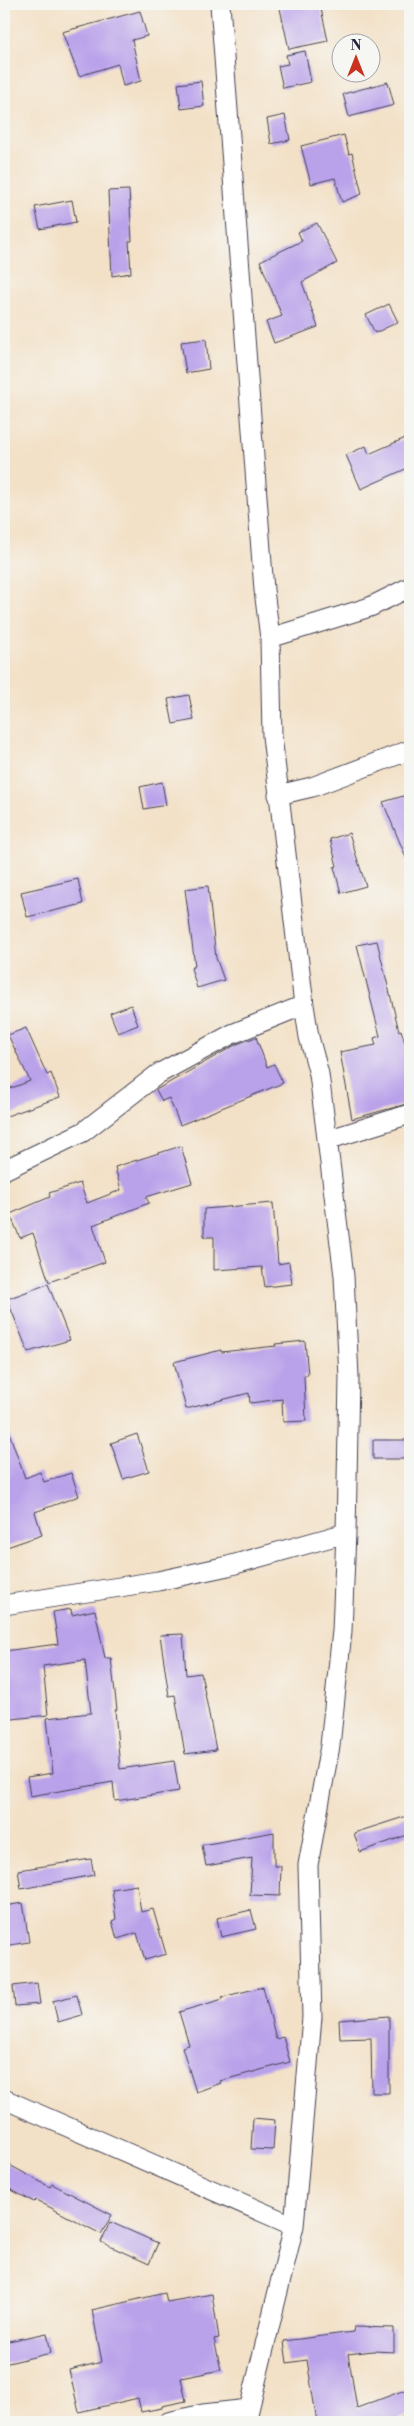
<svg xmlns="http://www.w3.org/2000/svg" width="414" height="2426" viewBox="0 0 414 2426" font-family="'Libre Bodoni',serif">
	<style>
		.building { fill: #baa2ea }
		.lines { fill: none; stroke-linecap: round; stroke-linejoin: round }
		.street-casing { stroke: #413f50; stroke-width: 21 }
		.street { stroke: #fff; stroke-width: 19 }
	</style>
	<rect width="100%" height="100%" fill="#f6f6f2"/>
	<filter id="ink" filterUnits="userSpaceOnUse"><feTurbulence type="fractalNoise" baseFrequency=".02" numOctaves="2"/><feDisplacementMap in="SourceGraphic" scale="10" xChannelSelector="R" yChannelSelector="G"/><feConvolveMatrix kernelMatrix="1 2 1 2 8 2 1 2 1" color-interpolation-filters="sRGB"/></filter>
	<filter id="wash" filterUnits="userSpaceOnUse"><feTurbulence type="fractalNoise" baseFrequency=".0096" numOctaves="4" result="noise"/><feDisplacementMap in="SourceGraphic" scale="20" xChannelSelector="R" yChannelSelector="G"/><feGaussianBlur stdDeviation="1.12" result="paint"/><feColorMatrix in="noise" values="0 0 0 0 0 0 0 0 0 0 0 0 0 0 0 0 0 1.4 0 .05"/><feComposite in="paint" operator="in"/></filter>
	<g filter="url(#wash)">
		<rect width="100%" height="100%" fill="#f3e1c7"/>
		<g id="blocks">
			<path class="building" d="M279,4H320L328,41L289,49Z
				M140,11L147,36L132,40L141,81L123,86L118,64L79,76L62,32Z
				M305,51L311,82L283,88L278,66L288,64L286,55Z
				M201,81L204,106L181,109L178,84Z
				M388,82L394,105L349,117L343,94Z
				M285,115L290,140L271,144L267,119Z
				M344,135L349,154L352,153L362,194L342,202L335,178L311,184L301,146Z
				M129,190L132,241H129L131,273L112,276L108,191Z
				M72,200L76,222L40,229L35,207Z
				M317,223L337,263L302,282L318,327L274,343L266,322L282,316L260,261L302,241L298,232Z
				M389,304L398,322L375,333L366,315Z
				M206,339L209,369L186,373L181,342Z
				M410,436V467L361,489L346,455L366,446L369,454Z
				M189,695L194,720L173,724L168,699Z
				M162,782L166,805L144,809L140,787Z
				M410,794V867L383,802Z
				M349,833L366,886L341,893L334,867L337,866L330,839Z
				M78,879L83,904L27,917L21,892Z
				M208,886L216,958L224,980L197,988L191,968L195,966L185,889Z
				M377,941L399,1031L401,1030L410,1059V1103L352,1119L340,1052L376,1045L374,1038L380,1036L357,945Z
				M131,1005L138,1025L118,1033L110,1013Z
				M26,1028L47,1075L51,1073L60,1097L4,1117V1091L30,1081L8,1035Z
				M256,1037L267,1067L274,1064L283,1083L180,1125L169,1098L162,1101L156,1090L237,1044Z
				M181,1146L192,1183L146,1197L149,1203L93,1225L105,1262L49,1282L33,1233L20,1238L10,1214L50,1197L49,1193L80,1183L87,1203L121,1190L115,1167Z
				M273,1203L278,1264L289,1262L292,1284L265,1287L262,1267L214,1270V1237H204V1209Z
				M48,1284L70,1340L28,1352L7,1299Z
				M305,1341L308,1375H304L306,1421L283,1422L282,1399L250,1403L249,1393L186,1409L174,1362L221,1350V1352L276,1346L275,1344Z
				M6,1424L25,1478L40,1472L44,1482L71,1473L79,1496L35,1512L42,1535L4,1548V1425Z
				M137,1434L149,1471L123,1479L111,1443Z
				M373,1440H410V1459H373Z
				M71,1609L72,1615L95,1610L105,1658H111L117,1710H115L120,1769L174,1761L179,1791L115,1801L113,1782L30,1796L27,1777L53,1773L47,1718L91,1713L85,1660L43,1666L48,1715L4,1720V1651L58,1644L53,1612Z
				M183,1634L186,1675L201,1673L216,1750L185,1754L175,1695L169,1696L160,1635Z
				M410,1815V1834L360,1852L354,1833Z
				M274,1832V1866H281L280,1896L250,1895L252,1858L206,1866L202,1845Z
				M91,1859L94,1875L21,1889L18,1870Z
				M137,1885L141,1912L153,1909L166,1954L145,1960L137,1933L117,1939L112,1921L116,1919L112,1889Z
				M23,1903L29,1942L4,1946V1906Z
				M251,1910L256,1929L221,1937L217,1918Z
				M37,1983L40,2004L15,2006L13,1986Z
				M263,1987L276,2039L283,2037L290,2062L220,2081L221,2083L196,2092L182,2047L189,2045L179,2012L223,1999L222,1997Z
				M77,1995L82,2015L58,2022L53,2001Z
				M389,2016V2093H372L371,2038L340,2039L339,2020Z
				M253,2118L275,2120L273,2150L251,2149Z
				M4,2162L50,2187L52,2184L112,2215L101,2234L36,2200L34,2202L4,2186Z
				M110,2222L158,2243L149,2264L101,2242Z
				M165,2293L167,2302L212,2294L219,2338L214,2339L221,2370L181,2378L186,2401L162,2406V2408L141,2412L138,2398L79,2412L69,2370L102,2362L92,2310Z
				M354,2327L394,2328V2352L373,2351L348,2354L357,2408L410,2388V2415L390,2422H379L377,2418L359,2422H317L307,2360L287,2363L284,2341L353,2332Z
				M47,2333L51,2353L4,2364V2342Z"/>
		</g>
	</g>
	<g filter="url(#ink)">
		<use href="#blocks" fill-opacity="0" stroke="#413f50" stroke-width="1"/>
		<g class="lines">
			<defs>
				<path id="street" d="M220,4L264,590L270,638L272,736L304,1005L309,1037L319,1074L344,1276L349,1377L346,1533L342,1631L330,1746L308,1865L312,2017L294,2226L246,2422
					M270,638L370,607L410,587
					M278,795L312,787L410,750
					M327,1140L410,1114
					M4,1170L83,1132L158,1074L232,1034L304,1005
					M4,1605L158,1581L228,1566L346,1533
					M4,2099L294,2226
					M168,2422L203,2414L249,2409"/>
			</defs>
			<use href="#street" class="street-casing"/>
			<use href="#street" class="street"/>
		</g>
	</g>
	<rect width="414" height="2426" fill="none" stroke="#f6f6f2" stroke-width="20"/>
	<g transform="translate(356 58)"><circle r="24" fill="#f6f6f2" stroke="#a1a1a9"/>
	<path d="M0-4L9 19L0 12L-9 19Z" fill="#c8321e"/>
	<text y="-8" font-size="14" font-weight="bold" text-anchor="middle" fill="#22223b">N</text>
	</g>
</svg>
